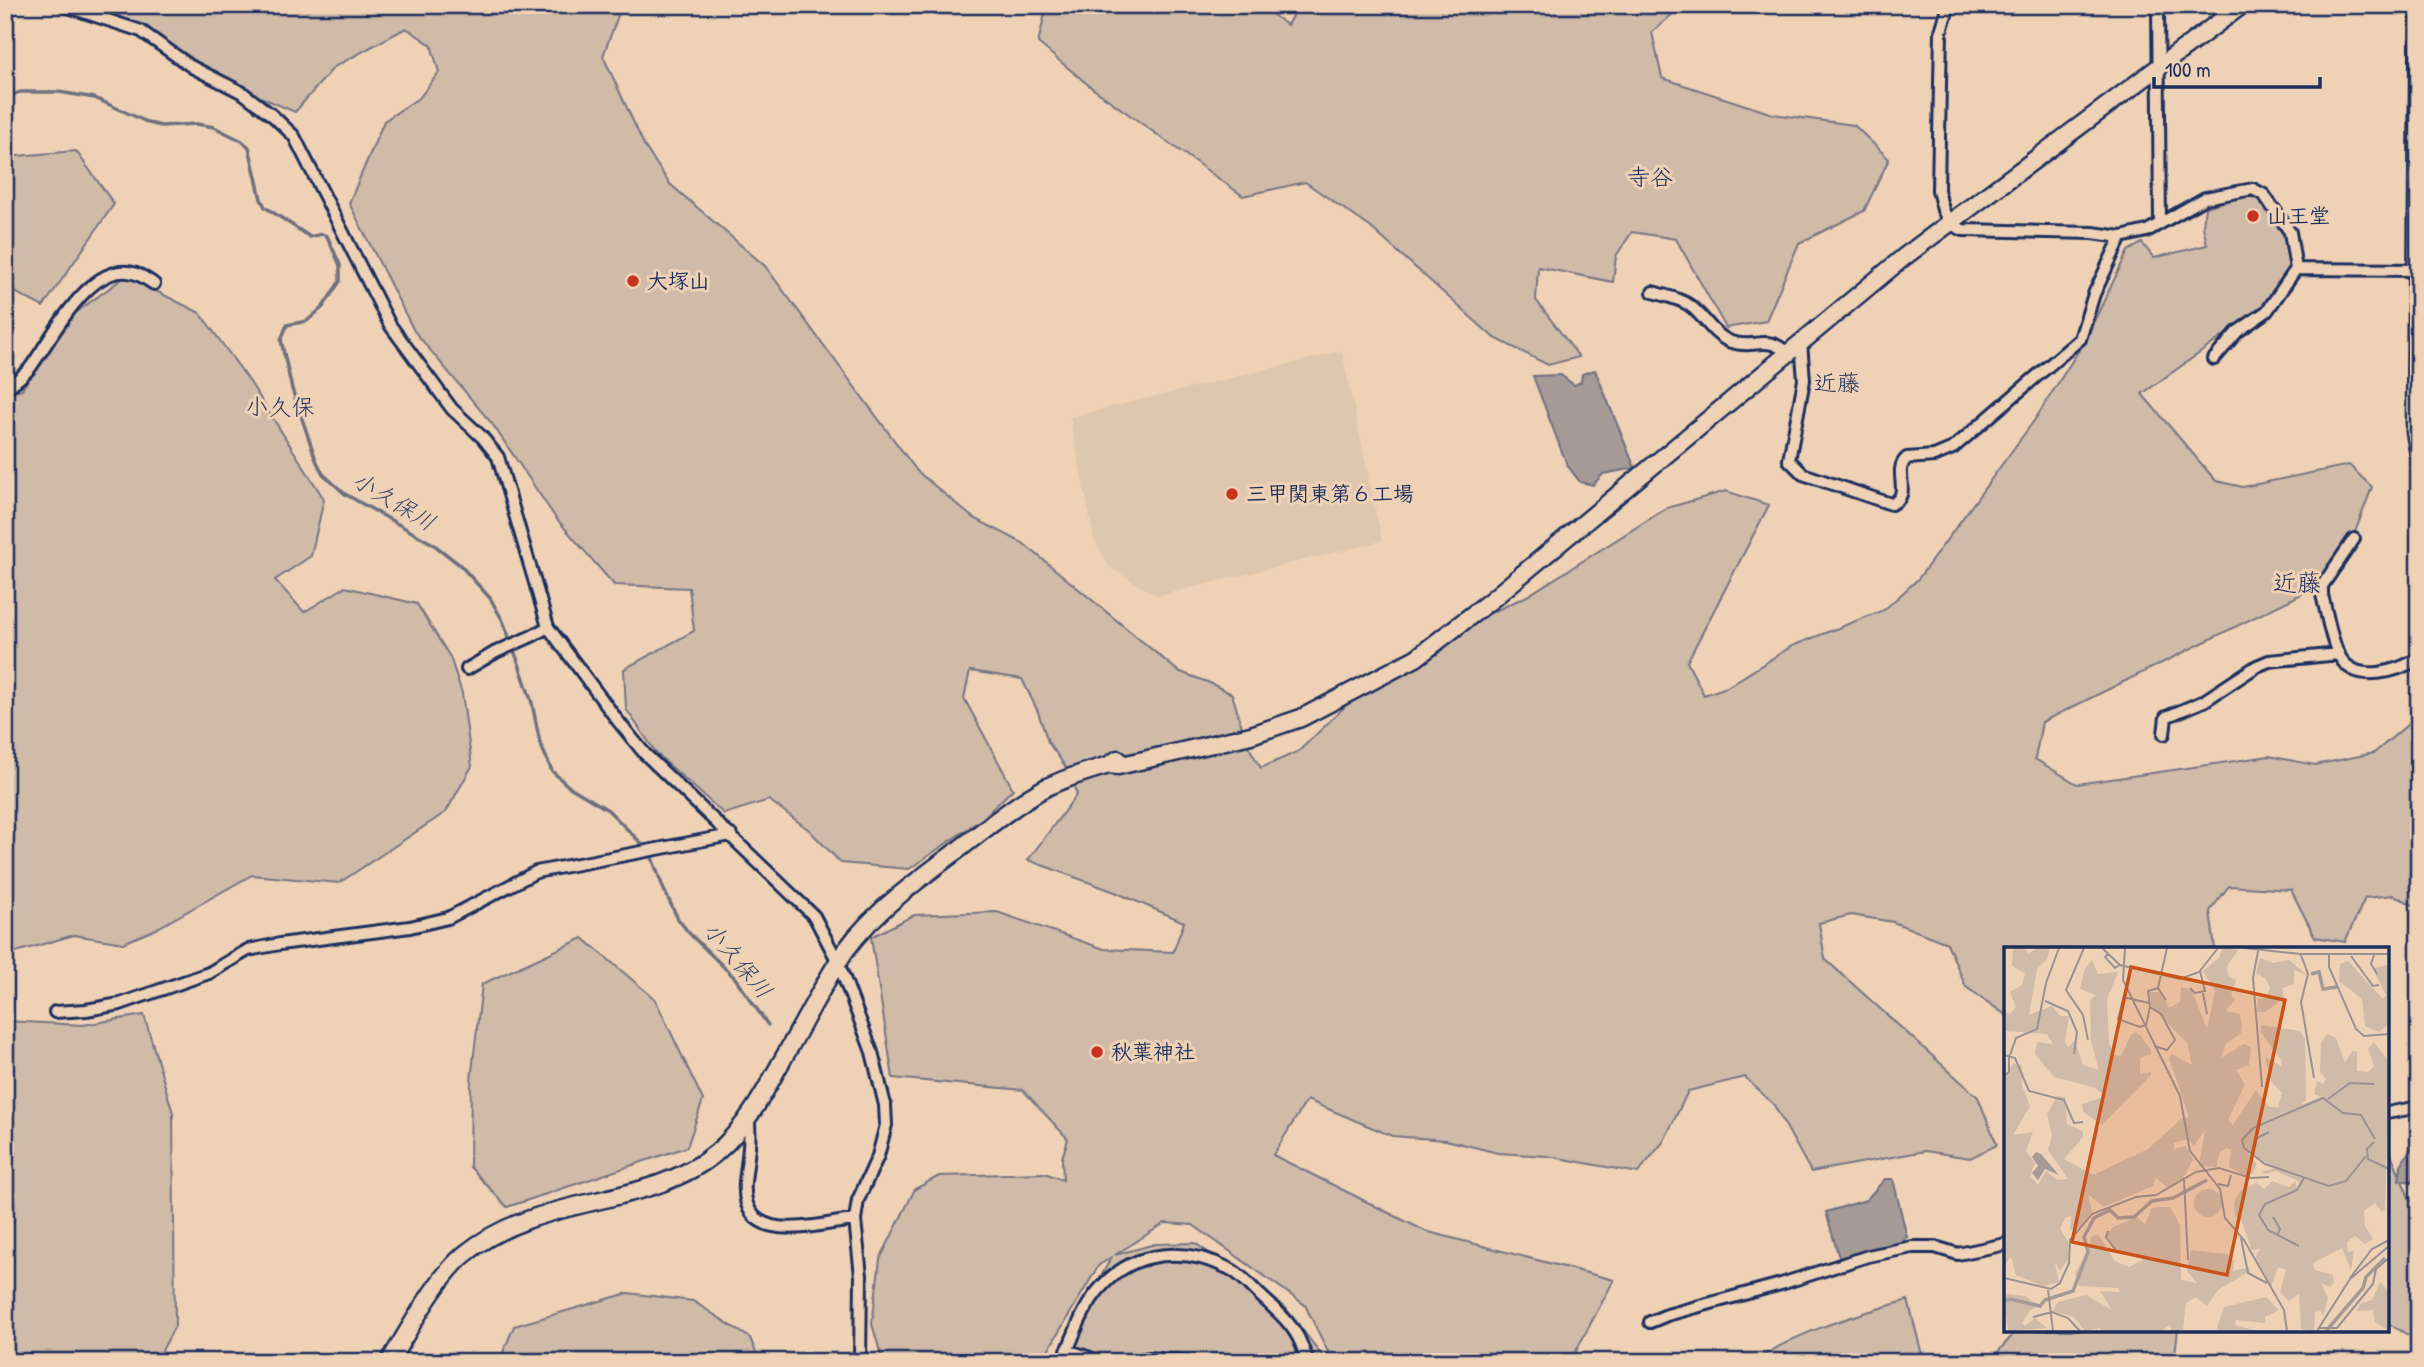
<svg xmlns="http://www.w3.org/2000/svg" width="2424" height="1367" viewBox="0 0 2424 1367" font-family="'Patrick Hand','Klee One',sans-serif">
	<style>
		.built { fill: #dfc6af }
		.green { fill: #d0baa8; stroke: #767483; stroke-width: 2 }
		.water { fill: #a69a97; stroke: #6e6f80; stroke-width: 2 }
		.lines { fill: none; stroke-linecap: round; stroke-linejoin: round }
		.stream { stroke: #6e6f80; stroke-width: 3.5 }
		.street-casing { stroke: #1b2f5e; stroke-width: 16 }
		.secondary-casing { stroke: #1b2f5e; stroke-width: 21 }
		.street { stroke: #efd2b5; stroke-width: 10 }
		.secondary { stroke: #efd2b5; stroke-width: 16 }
		.poi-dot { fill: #c8321e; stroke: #efd2b5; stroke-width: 2.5 }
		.labels { text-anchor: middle; stroke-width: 6; stroke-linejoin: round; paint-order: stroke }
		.poi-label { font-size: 21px; font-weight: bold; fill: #1b2f5e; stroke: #efd2b5; text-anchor: start }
		.neighbourhood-label { font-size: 23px; fill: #1b2f5e; stroke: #efd2b5 }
		.water-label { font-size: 23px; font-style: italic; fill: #374469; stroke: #efd2b5 }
		.quarter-label { font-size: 24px; fill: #1b2f5e; stroke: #efd2b5 }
		.inset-river { fill: none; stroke: #a69a97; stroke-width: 3.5 }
		.inset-road { fill: none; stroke: #9a9192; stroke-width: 2 }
		.view { fill: #c95318; fill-opacity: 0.15; stroke: #c95318; stroke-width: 3.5 }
		.inset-edge { fill: none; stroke: #1b2f5e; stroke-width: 3.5 }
	</style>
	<rect width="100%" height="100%" fill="#efd2b5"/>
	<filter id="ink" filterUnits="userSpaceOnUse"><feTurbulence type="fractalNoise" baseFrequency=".0143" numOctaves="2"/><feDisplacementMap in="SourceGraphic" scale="14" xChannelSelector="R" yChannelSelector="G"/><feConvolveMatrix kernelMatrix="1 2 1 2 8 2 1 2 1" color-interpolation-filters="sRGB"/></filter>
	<g filter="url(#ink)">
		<path class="built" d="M1342,351L1382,541L1157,596L1109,567L1094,540L1070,417Z"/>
		<path class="green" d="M106,5H622L603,56L645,147L670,184L765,266L917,471L972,517L1023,543L1178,671L1210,683L1232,694L1247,744L1261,768L1299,751L1396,657L1527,596L1667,508L1726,491L1769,505L1687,662L1704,695L1727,687L1792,646L1884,610L1918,579L2036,418L2084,342L2128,251L2142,243L2154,258L2207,245L2203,226L2205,207C2216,205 2243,194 2253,197C2263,200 2270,210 2276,219C2298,250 2293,275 2270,303L2142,394L2216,481L2243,487L2349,465L2372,487L2344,562L2302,594L2042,722L2035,759L2077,784L2269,756L2315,765L2374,753L2419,715V908L2394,895L2365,898L2345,942L2315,937L2291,890L2229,886L2210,911L2215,949H2006V1015L1966,987L1947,943L1893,922L1851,915L1819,923L1825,959L1978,1097L1997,1145L1970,1158L1925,1151L1811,1172L1774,1105L1745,1077L1688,1091L1664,1141L1638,1173L1548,1156L1498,1153L1446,1140L1392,1136L1307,1100L1273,1155L1425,1231L1614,1280L1576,1351L1563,1362H1333L1305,1305L1193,1225L1165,1223L1115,1255L1155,1244L1195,1243L1285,1307L1327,1362H1054L1111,1258L1099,1265L1041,1362H883L872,1324L880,1259L915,1189L939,1176L1045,1173L1063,1180L1062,1158L1068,1139L1023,1090L893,1078L871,937L914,915L997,912L1104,949L1173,952L1184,922L1115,892L1028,860L1077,794L1065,766L1048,742L1038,712L1022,679L970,671L964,698L1013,789L983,818L909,869L841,863L809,830L769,800L724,814L657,754L626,709L624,669L694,631L689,588L614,585L555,517L493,425L414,331L349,203L384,121L420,97L439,72L431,45L406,28L334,67L295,112L200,71L105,9Z
			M1047,5H1259L1287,25L1298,5H1683L1652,32L1662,78L1773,114L1854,125L1889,159L1864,211L1799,243L1766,321L1726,328L1676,239L1632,232L1616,256L1613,282L1538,267L1536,300L1579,357L1548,365L1493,337L1370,227L1305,182L1243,196L1092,88L1038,43Z
			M76,151L114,204L43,307L5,287V157Z
			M126,276L200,313L250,382L324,499L311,556L275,580L304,612L345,587L417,604L450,657L462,693L472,766L446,812L339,883L252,875L154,930L123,943L74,935L13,953L5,950V585L13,571L5,490V395L22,389L74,314Z
			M583,938L655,999L703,1100L687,1147L507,1207L470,1167L471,1080L482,984Z
			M144,1015L173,1113L175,1326L156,1362H5V1021L83,1025Z
			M2387,1144L2410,1200L2419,1202V1341L2387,1323Z
			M628,1293L693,1301L750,1338L760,1362H499L514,1326Z
			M1908,1300L1921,1351L1913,1362H1753C1800,1330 1854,1316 1908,1300Z
			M2017,1330H2178L2174,1362H1989Z"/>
		<path class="water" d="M1595,370L1635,468L1603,474L1593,485L1580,482L1567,465L1533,376L1561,375L1574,385L1581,382L1582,374Z
			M2412,1146L2419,1147V1183L2399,1180L2401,1165Z
			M1885,1179H1893L1907,1237L1900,1243L1840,1261L1826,1212L1866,1200Z"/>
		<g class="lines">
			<path class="stream" d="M5,98L20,92H59L95,98L149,123L161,126L197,124L214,127L242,141L249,147L261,199L265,207L310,237L322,234L327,236L340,265V281L323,307L307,321L287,325L281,340L292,389L316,460L323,474L345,494L433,544L460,565L490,598L503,621L519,664L532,703L540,743L552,771L568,786L608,810L639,841L651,855L664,890L678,919L689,933L735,978L768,1025"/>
			<defs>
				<path id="street" d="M62,5L141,31L192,67L243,93L273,116L294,136L390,325L452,409L482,437L498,457L548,627L618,721L645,754L814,916L838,962L872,1052L885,1105L886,1125L878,1156L858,1200L855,1220L861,1276L860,1362
					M1949,5L1941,31L1938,190L1943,210L1950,224L1963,230L2093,233L2121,237L2147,231L2205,198L2253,189L2264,195L2290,232L2296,269L2267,311L2237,332L2214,359
					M2158,5L2160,223
					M2296,269L2419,270
					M1653,292C1665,296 1679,298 1689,305C1705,316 1712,335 1731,342C1755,350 1767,333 1788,354
					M1801,343L1804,380L1789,460L1803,474L1891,504C1914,495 1891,471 1907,458L1934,456L1953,448L2080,339L2094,294L2121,237
					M5,390C13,383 23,376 30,368C52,339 92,254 139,275C144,277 149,281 154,284
					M2354,539L2322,586V595C2327,613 2331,642 2340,657C2356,685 2399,671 2419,658
					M467,669L496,652L532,636L548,627
					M2164,734L2166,717L2204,701L2257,666L2269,661L2339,654
					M55,1012L86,1010L120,1004L209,973L248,950L280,944L410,927L448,918L536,872L731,835
					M2387,1113L2419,1107
					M748,1117C752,1139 747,1161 745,1182C740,1250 818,1223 855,1220
					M1650,1322L1667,1315L1781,1284L1868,1256L1912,1247H1935L1958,1254L2006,1244
					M1067,1350L1102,1362
					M1063,1362C1073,1337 1083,1306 1102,1286C1136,1249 1187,1247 1230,1269C1242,1275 1252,1288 1262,1297C1275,1309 1289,1321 1298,1337C1302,1345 1305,1354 1308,1362
					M1131,1362L1149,1358L1190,1362"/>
				<path id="secondary" d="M2419,10L2415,432L2419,455
					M1109,765L1118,766L1251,735L1301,718L1416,658L1490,601L1904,257L2242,5
					M389,1362C410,1329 436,1278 465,1254C541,1192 649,1210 717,1152C745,1128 762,1097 779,1066C798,1033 816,998 836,965C866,914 921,879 967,843C992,824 1017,803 1045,788C1065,778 1088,771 1109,765L1118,759"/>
			</defs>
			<use href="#street" class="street-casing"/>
			<use href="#secondary" class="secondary-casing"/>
			<use href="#street" class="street"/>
			<use href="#secondary" class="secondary"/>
		</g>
	</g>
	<g class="poi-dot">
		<circle cx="2253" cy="216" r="7"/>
		<circle cx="633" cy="281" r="7"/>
		<circle cx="1232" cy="494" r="7"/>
		<circle cx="1097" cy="1052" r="7"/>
	</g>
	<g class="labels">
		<g class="poi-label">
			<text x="2267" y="223">山王堂</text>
			<text x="647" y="288">大塚山</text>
			<text x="1246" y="501">三甲関東第６工場</text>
			<text x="1111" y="1059">秋葉神社</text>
		</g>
		<g class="neighbourhood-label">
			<text x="1650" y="185">寺谷</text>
			<text x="1837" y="391">近藤</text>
			<text x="280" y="415">小久保</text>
		</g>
		<g class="water-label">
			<text transform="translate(394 501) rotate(31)" y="8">小久保川</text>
			<text transform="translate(738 960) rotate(50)" y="8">小久保川</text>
		</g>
		<g class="quarter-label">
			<text x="2297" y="591">近藤</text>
		</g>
	</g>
	<g transform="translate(2004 947)">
		<rect width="385" height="385" fill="#efd2b5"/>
		<path d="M9,1H21L24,7L33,1H46L43,12L33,22L25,68L48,59L56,69H65L61,95L64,100L71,93L79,118L95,123L87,94L86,53L92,48L76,42L80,24L88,13L94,27L114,25L103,52L105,96L111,108L117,109L127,88L132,85L137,89L147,103V107L136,111V127L147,125V128L98,178L79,165L78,157L102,149L89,140L50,130L31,107L33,95L49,97L43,87L0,84V65L6,67L12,60L6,45L18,38L21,26L8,19ZM219,1L234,3L223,19L224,29L232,33L227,48L231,52L222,64L236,67L238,79L237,86L222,97L217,111L240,97L247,100L245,118L232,123L241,138L224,173L229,178L252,143L265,160H274L278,146L267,134L261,110L277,119L278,114L257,86V78L296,84L301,92L302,153L297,158L317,150L310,147L313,134L319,137L322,132L316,125L317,96L323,87L332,91L341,116L348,104L353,105V124L364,125L370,119L364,102L370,95L385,115L381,262L378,265L371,256L360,264L361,279L369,292L361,297L351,289L343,295L344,305L350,304L347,323L338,301L309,316L311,323L329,328L330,336L326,340L317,336L324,351L319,370L317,364L311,365L310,384L297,382L295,347L285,354L276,345L282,323L274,320L267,340L251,311L256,302L248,303L237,273L231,269L230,255L238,242L253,236L260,242L268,234L285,240L291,234L293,240L296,235L272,224L261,227L258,225L272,221L242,204L253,217L249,227L239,228L225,220L227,203L223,201L216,205L212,220L195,219L201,183L190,199L184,192L170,196V202L182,199L189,213L178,233L164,241L152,231L149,239L100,260L84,247L88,264L81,274L72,283L66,282L67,269L61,271L56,282L64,294L65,311L56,324L51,316L55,335L39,339L12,328L7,309L0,320V134L9,116L18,118V139L26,159L9,188L29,185L22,204L31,216L26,229L34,238L42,224L53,233L64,232L44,203L48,188L43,167L53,149L61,150L63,177L79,184V190L60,212L89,228L144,202L177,172L185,170L165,111L168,107L188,118L183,96L148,60L145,45H157L165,61L176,55L177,40L188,43L203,82L211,44L199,24L215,11ZM256,11L269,16L285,13L303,28L290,23V37L278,41L280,51L261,65H253L254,52L262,51L266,41L261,31L252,26ZM344,14L379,52L382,48L369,22L385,17V77L375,85L361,79L358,52L335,34L336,17ZM190 256a14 14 0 1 1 28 0a14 14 0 1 1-28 0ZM153,260H166L176,278L177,333L193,336L183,324L187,303L223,307L230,313L229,324L245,320L246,324L214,343L203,359L192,350L182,356L179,384H167L166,377L158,384H97L96,381L81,384L70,370L49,364L54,355L82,348L108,363L96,344L116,345L114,341L75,339L71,326L85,303L87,290L94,287L111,314L125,320L139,313L133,307L113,305L102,287L109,280L133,270L141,277L147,262ZM376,335L385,345V384L371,375L369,363L353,364L356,357L368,353ZM4,347L22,349L34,360L26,363L18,376L21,379L31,371L43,381L4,384L0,351ZM262,350L275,363L261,370V376L232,373L231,378L254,384H212L220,360Z" fill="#d0baa8"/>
		<path d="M32,205L37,207L55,228L41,222L34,233L28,226L34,219L28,210Z" fill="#a69a97"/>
		<path class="inset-river" d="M307,27L315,25L319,42L333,40M0,354L6,352L36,359L41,353L69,344L84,305L80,290L90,271L106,263L114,271L130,270L148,254L169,251L203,233M322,384L359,341L362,330L381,311"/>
		<path class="inset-road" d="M80,1L62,43L79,68L84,93M98,1L116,18L176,32L195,25L214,1M121,1L119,33L176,149M240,1L297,7H385M254,4L249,31L258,140M105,6L101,10L111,21L115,18M297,8L304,27L297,55L310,131M325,8V20L352,82L360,89L385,87M370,8L367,17L373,27M347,9L369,39L375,38M122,40L114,72L136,80L142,78L146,60L144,44L154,41M186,41L191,46L201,44L196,24M199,46L203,67M119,50L145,56M162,53L154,41L163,1M41,54L64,64L73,85L70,107M146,60L157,67L171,93L163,103L150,99M0,108L11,111L25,144L60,153L70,176L79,175M6,108L12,91L33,82L42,36L55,1M0,129L5,125V108M176,149L186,204L216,242L221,271L240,293L280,363L283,384M324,152L346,136L370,137M370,195L363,202L364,212L385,222M247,207L253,191L265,185M362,209L342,234L325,239L261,217L240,201L238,193L249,181L319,151L339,166L357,168L371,192M180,233L184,313M214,237L224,239L227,228M269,270L276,282L273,289M104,284L102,290L113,305M237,291L244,326L263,336M295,299L264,283L255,268L261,257L293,243L300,231M0,331L47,342L56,336L65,316L66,293L88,267L132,250L152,248L192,225L215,221L247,231L265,230M346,331L368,302L385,293M44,343L49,384M29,370L48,365L64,371L76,384M316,381H333L369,337L372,322L385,311M313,384L346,332L385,299"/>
		<path class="view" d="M127,20L281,53L223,328L68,295Z"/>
		<rect width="385" height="385" class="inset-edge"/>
	</g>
	<rect width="2424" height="1367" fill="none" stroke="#efd2b5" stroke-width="28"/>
	<rect x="14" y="14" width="2396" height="1339" fill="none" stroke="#1b2f5e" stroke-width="2.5" filter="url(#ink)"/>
	<path d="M2154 77v10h166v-10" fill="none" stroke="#1b2f5e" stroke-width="3.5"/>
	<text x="2165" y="77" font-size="21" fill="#1b2f5e" stroke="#efd2b5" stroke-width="5" paint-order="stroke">100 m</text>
</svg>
